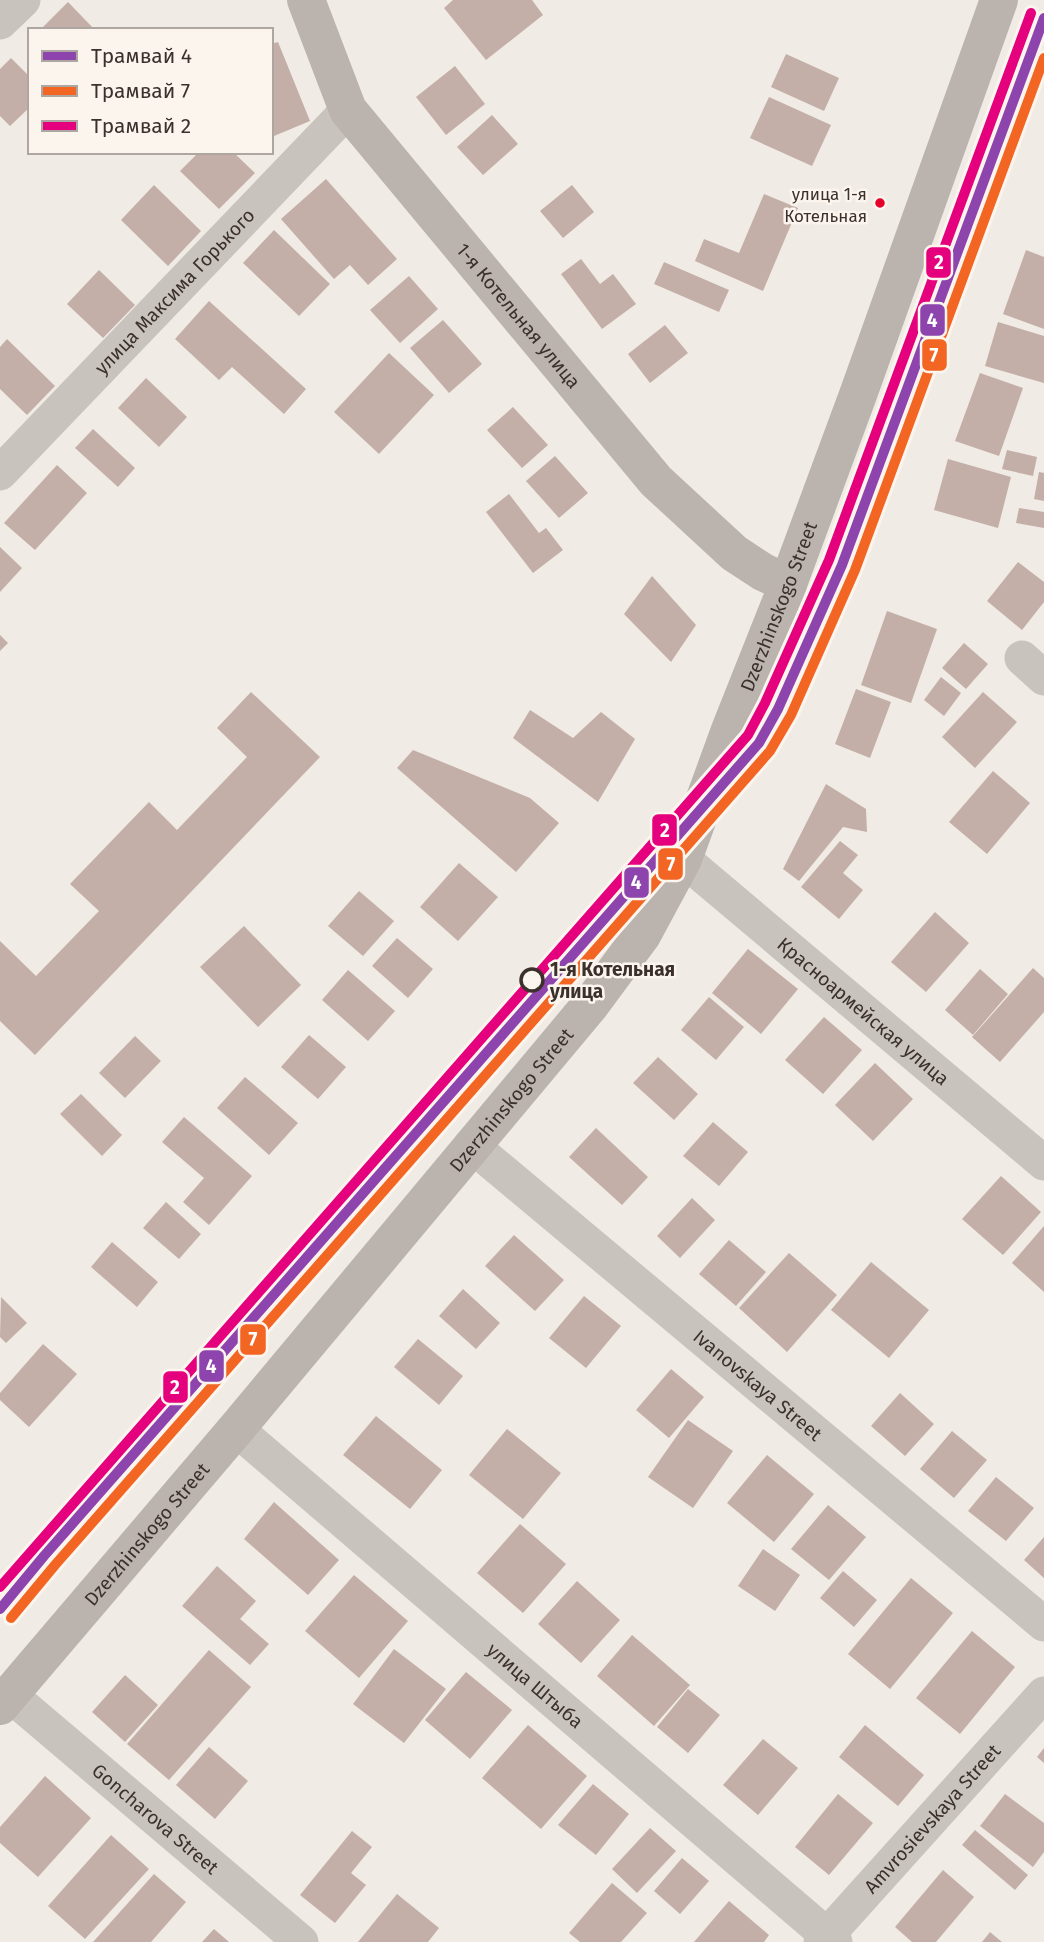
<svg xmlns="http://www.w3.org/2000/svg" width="1044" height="1942" viewBox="0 0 1044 1942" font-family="'Fira Sans',sans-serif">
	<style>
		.building { fill: #c3afa7 }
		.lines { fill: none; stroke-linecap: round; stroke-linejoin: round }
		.street { stroke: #c9c3be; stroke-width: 35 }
		.secondary { stroke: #bab3ae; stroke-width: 38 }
		.tram-1-casing { stroke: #fbf5ee; stroke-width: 16 }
		.tram-2-casing { stroke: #fbf5ee; stroke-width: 16 }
		.tram-3-casing { stroke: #fbf5ee; stroke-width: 16 }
		.tram-1 { stroke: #8e44ad; stroke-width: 10 }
		.tram-2 { stroke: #f26522; stroke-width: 10 }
		.tram-3 { stroke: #e5007d; stroke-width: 10 }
		.bus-dot { fill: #e4002b; stroke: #fbf5ee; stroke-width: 2.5 }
		.stop-dot { fill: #fbf5ee; stroke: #3b302b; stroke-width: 3.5 }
		.labels { text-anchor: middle; stroke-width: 5; stroke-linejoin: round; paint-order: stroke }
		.bus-label { font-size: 17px; fill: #3b302b; stroke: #fbf5ee; text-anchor: end }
		.street-label { font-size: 19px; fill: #3b302b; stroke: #fbf5ee }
		.stop-label { font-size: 19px; font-weight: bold; fill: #3b302b; stroke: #fbf5ee; text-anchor: start }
		.line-badge { stroke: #fbf5ee; stroke-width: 2.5 }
		.badge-label { font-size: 19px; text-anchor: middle; font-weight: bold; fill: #fff }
	</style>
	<rect width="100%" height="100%" fill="#f0ebe5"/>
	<path class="building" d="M453,0H532L543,15L486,60L444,8Z
		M68,2L95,30H40Z
		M278,42L310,121L274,136L271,131V44Z
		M786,54L839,78L824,111L771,87Z
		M11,58L30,77V107L10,126L0,116V69Z
		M455,66L485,104L446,135L416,97Z
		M769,97L831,125L812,166L750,138Z
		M492,115L518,144L483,175L457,147Z
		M199,152H233L255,173L219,209L180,171Z
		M326,179L397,259L368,285L350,265L334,279L281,219Z
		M154,185L201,231L168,266L121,220Z
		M572,185L594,212L563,238L540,211Z
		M764,194L798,208L763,291L695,261L704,239L739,253Z
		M274,230L330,284L299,316L243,263Z
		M1026,250L1044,257V329L1003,314Z
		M581,259L600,284L613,274L636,304L602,329L561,274Z
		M664,262L729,290L719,312L654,284Z
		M99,270L135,305L103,338L67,304Z
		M409,276L438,309L400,343L370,310Z
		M209,301L306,389L284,414L232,367L219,380L175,339Z
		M443,320L482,364L449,393L410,348Z
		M998,322L1044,336V383L985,366Z
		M665,325L688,353L650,383L628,354Z
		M7,339L55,386L27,415L0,389V347Z
		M389,353L434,395L379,454L334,412Z
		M980,373L1023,388L999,456L955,441Z
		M146,378L187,417L159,447L118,408Z
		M513,407L548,445L522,468L487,430Z
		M93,429L135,468L118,487L75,448Z
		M1007,450L1037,457L1033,476L1002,469Z
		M555,456L588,493L559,518L526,481Z
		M948,459L1011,477L998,528L934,510Z
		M57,465L87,493L35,550L4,523Z
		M1039,472L1044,473V501L1034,499Z
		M509,494L539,533L546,528L563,550L533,573L486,512Z
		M1019,508L1044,512V528L1016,523Z
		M0,547L22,568L0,592Z
		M1018,562L1044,582V602L1022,630L987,601Z
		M652,576L696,625L671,662L624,614Z
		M887,611L937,629L911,703L861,685Z
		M0,635L8,643L0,651Z
		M964,643L988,664L966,689L942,668Z
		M941,677L961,693L944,716L924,700Z
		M856,689L891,702L870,758L835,744Z
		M251,692L320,757L35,1055L0,1021V941L36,976L99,911L70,884L149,802L177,830L247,757L217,728Z
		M983,692L1017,722L975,768L942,737Z
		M530,710L573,738L601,712L635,739L598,802L513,738Z
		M413,750L530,798L559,823L516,872L397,768Z
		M993,771L1030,803L987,854L949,822Z
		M826,784L866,809L867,832L843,827L799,881L783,869Z
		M840,841L858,855L843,873L863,890L839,919L801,887Z
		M459,863L498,897L458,941L420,907Z
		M359,891L394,921L363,956L328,926Z
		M935,912L969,943L926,992L891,962Z
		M244,926L301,985L258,1027L200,967Z
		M397,938L433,969L408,998L372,966Z
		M748,949L798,989L761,1034L712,993Z
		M1033,968L1044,978V1012L1000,1062L972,1037Z
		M980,969L1008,994L973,1035L945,1010Z
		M348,970L395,1011L368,1041L322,1000Z
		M709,997L744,1027L716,1060L681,1030Z
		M824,1017L862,1050L823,1094L785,1060Z
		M309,1035L346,1067L318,1099L281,1067Z
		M135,1036L161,1061L125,1098L99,1073Z
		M658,1057L698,1094L674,1120L633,1083Z
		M875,1063L913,1099L873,1141L835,1105Z
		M245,1077L298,1123L269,1155L217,1108Z
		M81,1094L122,1135L102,1156L60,1114Z
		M184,1117L252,1176L209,1225L183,1202L204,1178L162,1142Z
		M713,1122L748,1152L719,1186L683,1156Z
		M596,1128L648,1177L622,1205L569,1157Z
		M1001,1176L1041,1212L1003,1255L962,1219Z
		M692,1198L715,1220L680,1258L657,1236Z
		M166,1202L201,1234L179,1259L143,1228Z
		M1044,1226V1292L1012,1263Z
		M514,1235L564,1280L535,1311L485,1266Z
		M729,1240L766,1272L736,1306L699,1274Z
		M112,1242L158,1282L137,1307L91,1267Z
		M789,1253L837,1295L787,1352L739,1308Z
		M871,1262L929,1310L889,1358L831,1310Z
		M463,1289L500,1323L476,1349L439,1316Z
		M584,1296L621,1326L586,1368L549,1338Z
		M1,1297L27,1323L6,1343L0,1337Z
		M418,1339L463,1376L439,1405L394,1367Z
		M43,1344L77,1374L29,1427L0,1400V1393Z
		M671,1369L704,1397L669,1438L636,1410Z
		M900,1393L934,1424L905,1456L871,1426Z
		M376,1416L442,1470L410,1509L343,1455Z
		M688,1420L733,1451L693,1508L648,1477Z
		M507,1429L561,1473L523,1519L469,1475Z
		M952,1431L987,1460L954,1498L920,1469Z
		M767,1455L814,1494L774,1542L727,1503Z
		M996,1477L1034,1508L1006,1541L968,1511Z
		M274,1502L339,1560L308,1595L244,1539Z
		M828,1505L866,1537L829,1580L791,1549Z
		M520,1524L566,1564L523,1613L477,1573Z
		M1044,1537V1578L1024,1560Z
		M763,1549L800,1575L775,1611L738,1586Z
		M217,1566L256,1601L240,1619L269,1644L250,1665L182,1606Z
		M843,1571L877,1600L854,1627L820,1598Z
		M354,1575L408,1621L359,1678L305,1631Z
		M911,1578L953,1613L890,1689L848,1654Z
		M577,1581L620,1620L581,1663L538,1624Z
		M972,1631L1015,1667L960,1734L916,1698Z
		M632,1635L690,1685L654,1726L597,1676Z
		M394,1649L446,1689L404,1743L353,1704Z
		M209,1650L251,1687L169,1780L127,1744Z
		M466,1672L512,1710L470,1759L425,1720Z
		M125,1675L158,1705L125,1742L92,1712Z
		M688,1689L720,1715L688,1753L657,1727Z
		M528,1725L587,1776L541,1829L482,1778Z
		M865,1725L924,1775L898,1806L839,1757Z
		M763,1739L798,1768L758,1815L723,1785Z
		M209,1747L248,1781L215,1819L176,1785Z
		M1044,1748V1763L1037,1757Z
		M45,1776L91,1818L38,1877L0,1843V1827Z
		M593,1784L629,1814L596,1855L558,1825Z
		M838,1794L873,1823L829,1875L795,1847Z
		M1005,1794L1044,1823V1852L1033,1867L980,1826Z
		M650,1828L676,1851L637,1893L612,1869Z
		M975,1830L1028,1875L1015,1890L962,1845Z
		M352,1831L372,1847L351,1873L366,1885L335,1923L300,1895Z
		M111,1835L149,1869L85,1939L48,1906Z
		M682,1858L709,1881L680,1914L654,1891Z
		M943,1870L974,1897L936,1942H912L895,1927Z
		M154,1874L186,1902L151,1942H93Z
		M612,1883L647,1913L621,1942H580L569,1933Z
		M397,1894L439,1928L428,1942H358Z
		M729,1901L769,1935L764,1942H694Z
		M214,1929L229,1942H202Z
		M990,1932L1002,1942H982Z"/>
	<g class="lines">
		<g class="street">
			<path d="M0,22L23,0"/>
			<path id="s1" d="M0,473L348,110"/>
			<path d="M1022,658L1044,678"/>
			<path id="s2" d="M683,859L1044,1163"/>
			<path id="s3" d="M471,1145L1044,1624"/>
			<path id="s4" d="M236,1429L835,1942"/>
			<path id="s5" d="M10,1695L301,1942"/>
			<path id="s6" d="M821,1942L1044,1694"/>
		</g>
		<g class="secondary">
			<path id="s7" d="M306,0L348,110L656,481L734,553L763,572L788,584"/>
			<path id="s8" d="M0,1706L236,1429L591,1004L642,935L683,859L730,730L788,584L859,392L999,0"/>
		</g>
		<defs>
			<path id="tram-1" d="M0,1609L44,1556L759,743L778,709L842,565L1044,18"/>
			<path id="tram-2" d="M11,1618L55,1565L770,751L791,715L855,570L1044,58"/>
			<path id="tram-3" d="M0,1587L748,735L765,703L829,560L1031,13"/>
		</defs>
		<use href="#tram-1" class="tram-1-casing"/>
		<use href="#tram-2" class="tram-2-casing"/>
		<use href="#tram-3" class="tram-3-casing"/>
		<use href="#tram-1" class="tram-1"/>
		<use href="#tram-2" class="tram-2"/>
		<use href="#tram-3" class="tram-3"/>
	</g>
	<circle class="bus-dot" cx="880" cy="203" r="6"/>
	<circle class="stop-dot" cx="532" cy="980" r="11"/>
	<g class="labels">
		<g class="bus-label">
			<text x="867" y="200">улица 1-я<tspan x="867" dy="22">Котельная</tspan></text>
		</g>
		<g class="street-label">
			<text dy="7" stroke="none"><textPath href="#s1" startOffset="252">улица Максима Горького</textPath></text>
			<text dy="7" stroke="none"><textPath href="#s7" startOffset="385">1-я Котельная улица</textPath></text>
			<text dy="7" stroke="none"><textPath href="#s8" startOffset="1360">Dzerzhinskogo Street</textPath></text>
			<text dy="7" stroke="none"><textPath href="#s2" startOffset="236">Красноармейская улица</textPath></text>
			<text dy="7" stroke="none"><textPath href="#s8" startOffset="793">Dzerzhinskogo Street</textPath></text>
			<text dy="7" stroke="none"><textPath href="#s3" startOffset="374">Ivanovskaya Street</textPath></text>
			<text dy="7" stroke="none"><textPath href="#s8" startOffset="226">Dzerzhinskogo Street</textPath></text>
			<text dy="7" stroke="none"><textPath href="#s4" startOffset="394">улица Штыба</textPath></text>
			<text dy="7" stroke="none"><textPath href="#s5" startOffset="191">Goncharova Street</textPath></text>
			<text dy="7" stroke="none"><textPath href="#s6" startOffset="166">Amvrosievskaya Street</textPath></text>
		</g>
		<g class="stop-label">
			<text x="550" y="976">1-я Котельная<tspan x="550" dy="22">улица</tspan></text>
		</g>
	</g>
	<g class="line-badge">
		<rect x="925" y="246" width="27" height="33" rx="7" fill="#e5007d"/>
		<rect x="919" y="303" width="27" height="34" rx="7" fill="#8e44ad"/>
		<rect x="921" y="338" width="27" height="34" rx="7" fill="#f26522"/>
		<rect x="651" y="813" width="27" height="34" rx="7" fill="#e5007d"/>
		<rect x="657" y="847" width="27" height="34" rx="7" fill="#f26522"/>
		<rect x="623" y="866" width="27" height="33" rx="7" fill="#8e44ad"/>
		<rect x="239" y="1323" width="28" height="33" rx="7" fill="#f26522"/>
		<rect x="198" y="1349" width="27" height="34" rx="7" fill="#8e44ad"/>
		<rect x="162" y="1370" width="27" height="34" rx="7" fill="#e5007d"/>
	</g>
	<g class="badge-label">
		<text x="939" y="269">2</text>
		<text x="932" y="327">4</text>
		<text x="934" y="362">7</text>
		<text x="665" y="837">2</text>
		<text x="671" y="871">7</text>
		<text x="636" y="889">4</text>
		<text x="253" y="1346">7</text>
		<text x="211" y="1373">4</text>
		<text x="175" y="1394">2</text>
	</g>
	<rect x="28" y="28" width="245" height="126" fill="#fbf5ee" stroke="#aea6a0" stroke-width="2"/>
	<rect x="42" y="51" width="35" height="10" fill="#8e44ad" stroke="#aea6a0" stroke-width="2"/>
	<text x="91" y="63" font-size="21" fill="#3b302b">Трамвай 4</text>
	<rect x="42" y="86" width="35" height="10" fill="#f26522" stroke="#aea6a0" stroke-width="2"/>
	<text x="91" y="98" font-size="21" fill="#3b302b">Трамвай 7</text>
	<rect x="42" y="121" width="35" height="10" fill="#e5007d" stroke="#aea6a0" stroke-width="2"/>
	<text x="91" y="133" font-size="21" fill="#3b302b">Трамвай 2</text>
</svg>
